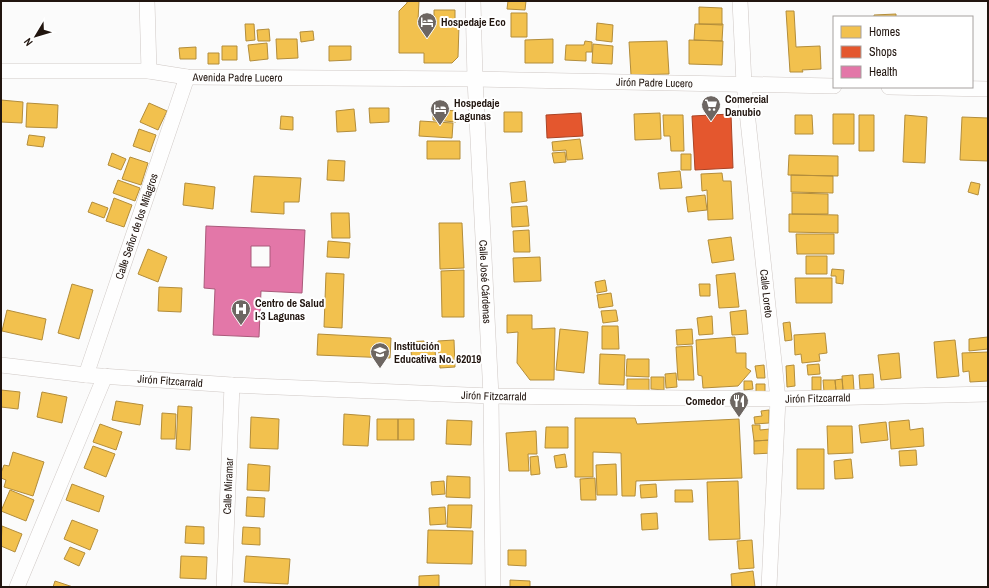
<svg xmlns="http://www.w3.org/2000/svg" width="989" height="588" viewBox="0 0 989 588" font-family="'Archivo Narrow',sans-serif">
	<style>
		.homes { fill: #f2c14e; stroke: #b38d3b }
		.shops { fill: #e4572e; stroke: #aa4325 }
		.health { fill: #e377a8; stroke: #a95a7a; fill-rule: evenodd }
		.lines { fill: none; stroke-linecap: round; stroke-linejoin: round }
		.street-casing { stroke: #cfc8c5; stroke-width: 16 }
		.street { stroke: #fefefe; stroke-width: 15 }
		.labels { text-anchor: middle; stroke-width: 4; stroke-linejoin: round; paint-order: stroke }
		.poi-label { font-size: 11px; font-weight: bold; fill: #21150f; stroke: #fff; text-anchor: start }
		.street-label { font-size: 11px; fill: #21150f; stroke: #fff }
	</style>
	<rect width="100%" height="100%" fill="#fbfbfb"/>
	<path class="homes" d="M407,1H419L418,21H434V10H455V25H459L458,57L452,63H424V53H399V11L407,3Z
		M508,1H526L525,10L507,9Z
		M699,7L722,8V25L699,24Z
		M786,11H794L796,47L820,46L821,69L802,70L803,72H790Z
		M511,13H527V37H511Z
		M896,14V17H874V15Z
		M597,23L613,25L612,42L596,40Z
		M245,24H254L255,40L246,41Z
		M695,24H723L722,41L694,40Z
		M269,29L270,41H258L257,30Z
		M313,31L314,40L301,42L300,32Z
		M276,39H297L298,58L277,59Z
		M553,39V63H525V40Z
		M689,40L723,41L722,65L689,64Z
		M585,41L592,42V52H586V61L565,60L566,45H584Z
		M667,41L669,74L631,75L629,42Z
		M267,43L268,59L250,61L248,45Z
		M593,44L613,46L612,64L592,63Z
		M222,46H237V60H222Z
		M329,46H351V60L329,61Z
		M196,47V59H180L179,48Z
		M208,53H219V64H208Z
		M1,100L23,102L22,123L1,122Z
		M27,103L58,105L57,128L26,127Z
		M149,103L167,111L158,130L140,122Z
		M369,108H389V122L370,123Z
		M354,109L356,131L337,132L336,111Z
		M433,109L457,111L456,122L433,120Z
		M504,112H522V132H504Z
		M660,113L661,139L635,140L634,114Z
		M833,114H854V144H833Z
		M663,115H683L684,151H671L670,136H664Z
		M795,115H812L813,134H795Z
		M859,115H874V151H859Z
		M905,115L927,117L925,163L903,162Z
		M281,116L293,117V130L280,129Z
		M962,117L988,118V161L960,160Z
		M420,121L453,123L452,138L419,136Z
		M139,129L156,135L150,152L133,146Z
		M29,135L45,137L43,147L27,145Z
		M580,139L583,159L567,160L566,150L553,151L552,142Z
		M427,141H460V159H427Z
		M565,152L566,162L554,163L552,153Z
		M112,153L126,159L121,170L108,165Z
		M681,154H691V170H681Z
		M789,155L838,156V176L788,175Z
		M130,157L148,163L141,185L122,179Z
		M328,160L345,161L344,181L327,180Z
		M680,171L682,188L660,189L658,173Z
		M722,173L723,181H731L733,219L708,220L707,190L702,191L701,174Z
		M791,175L833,176V193L791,192Z
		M254,176L301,178L299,202H284V214L251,212Z
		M118,180L140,188L135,201L113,193Z
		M525,181L527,201L512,203L510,183Z
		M971,182L980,184L978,195L968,192Z
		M185,183L215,187L213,209L183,205Z
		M792,193L828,194V214H792Z
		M705,195L707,210L688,212L686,197Z
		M114,198L132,205L124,227L106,221Z
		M92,202L108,208L104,218L88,212Z
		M527,206L529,226L512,227L511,207Z
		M331,213H349L350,238H332Z
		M789,214L838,215V233L789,232Z
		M439,223H462L464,268L440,269Z
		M529,230L530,252H514L513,231Z
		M796,234H834V254H797Z
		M731,237L734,260L712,263L708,240Z
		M328,241L350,243L349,258L327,257Z
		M148,249L167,257L158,282L138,274Z
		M806,256H827V274H806Z
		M540,257L541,281L514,282L513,258Z
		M832,269L844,270L843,284L836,283V276H831Z
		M464,270V317H442L441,271Z
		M326,273L344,274L342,328L324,327Z
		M735,273L739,307L719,308L716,275Z
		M795,278H832V303H796Z
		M605,280L607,291L597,293L595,282Z
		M72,284L93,290L79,339L58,333Z
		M699,284H710V296H700Z
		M159,287L182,288L181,312L158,311Z
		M611,293L613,306L599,308L597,295Z
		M7,310L46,319L42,340L2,331Z
		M616,310L618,321L603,323L601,311Z
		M746,310L748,334L732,335L730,312Z
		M507,315H532V329L555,328L554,380H530L517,363L518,332L507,333Z
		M712,316L713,334L699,335L697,318Z
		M790,322L792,340L785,341L783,323Z
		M602,326H618L619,349H602Z
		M560,329L588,332L584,373L556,370Z
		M692,329L693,344L677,345L676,330Z
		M825,333L827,353L819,354L820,361L802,363L801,354L795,355L794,335Z
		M318,334L391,338L390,358L317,355Z
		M735,337L736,353H746V368L751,371L738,386L703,388L702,376L698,375L696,340Z
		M988,337V349L969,351V339Z
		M454,340L455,367L440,368L438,341Z
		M955,340L959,376L937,378L934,342Z
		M424,341L425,350H435L436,361L412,362L411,350H407V342Z
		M692,346L694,380H678L676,347Z
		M988,352V381L970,382L969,371L963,372L962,353Z
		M899,353L901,378L881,380L878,355Z
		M600,354L625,355L624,385L599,384Z
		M627,359H649V377L626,376Z
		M819,364L820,374L808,375L807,365Z
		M764,365L765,378H757L755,366Z
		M794,365L795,386L787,387L786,366Z
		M676,373L677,387L666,388L665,374Z
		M873,374L874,388L860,389L859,375Z
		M853,375L854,390H843L842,376Z
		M651,377H664V390L651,389Z
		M812,377H821V390H812Z
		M627,379H649V392L627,391Z
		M842,379L843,390L836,391L835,380Z
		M823,380H835L836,391L824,392Z
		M744,381H752L753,389L744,390Z
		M756,384H765V392H756Z
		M1,390L20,392L18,409L1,407Z
		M42,392L67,397L62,423L37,417Z
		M116,401L143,405L140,425L112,420Z
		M178,406L192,407L190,450L176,449Z
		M769,410V423L755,424L754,417L762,416L761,411Z
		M162,413L176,414L175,439H161Z
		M344,414L370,416L368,446L343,445Z
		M251,417L279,419L278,449L250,448Z
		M575,418H635L637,424L739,419L742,478L636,481L635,496H622L621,453L593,452V477H575Z
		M377,419H398V440H377Z
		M398,419H414V440H398Z
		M447,420L472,421L471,445L446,444Z
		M909,420L910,430L923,428L924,446L891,449L889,422Z
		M886,422L888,440L861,443L859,425Z
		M100,424L122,432L116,450L93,442Z
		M752,425H760V430L770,429L771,440L754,441Z
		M827,426H852L853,453L828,454Z
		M546,427H568V448H545Z
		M536,431L537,454H528L529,471H509L506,433Z
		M771,440L772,453L754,454V441Z
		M93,446L115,454L106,477L84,468Z
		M797,449H824V489H797Z
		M916,450L917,465L900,466L899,451Z
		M13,452L44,462L33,496L4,487L6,480L1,478V473L4,465L9,466Z
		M565,454L567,467L556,468L554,456Z
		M538,456L540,474L531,475L530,457Z
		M851,459L853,478L835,479L834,461Z
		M248,464L270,466L269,491L247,490Z
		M616,464L617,495H597L596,465Z
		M447,476L470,477V498L446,497Z
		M595,478L596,500H581L580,479Z
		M444,481L445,494L432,495L431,482Z
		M738,481L740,539L709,540L707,482Z
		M72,484L104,496L99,512L66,500Z
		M656,484L657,497L641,498L640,485Z
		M10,490L34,500L26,521L1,511Z
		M675,490H692L693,502H675Z
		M247,497L265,498L264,517L246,516Z
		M448,505H472L471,528L447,527Z
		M445,507L446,524L430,525L429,508Z
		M657,513L658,529L642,530L641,514Z
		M72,520L98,530L90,550L64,539Z
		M2,526L22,534L15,552L1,546Z
		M186,526L204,527V544L185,543Z
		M243,527L260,528V545L242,544Z
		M428,530L473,531L472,564L427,563Z
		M752,540L754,568L739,569L737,541Z
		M70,547L85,553L79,566L64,559Z
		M508,550H526V566L508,565Z
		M181,556L207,557L206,579L180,578Z
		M246,556L290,559L288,584L244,582Z
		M753,571L755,587H732L731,574Z
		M439,575V587H419V576Z
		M510,580L530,581V587H510Z
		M55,581L73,587H53Z"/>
	<path class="shops" d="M581,113L583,136L547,138L546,115Z
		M731,114L733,168L695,170L692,116Z"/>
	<path class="health" d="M206,226L305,230L302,293L261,291L259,337L213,335L215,289L204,288ZM251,246H270V267H251Z"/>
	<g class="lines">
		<defs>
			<g id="street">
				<path d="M147,1L149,71"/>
				<path id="s1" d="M473,1L475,79L491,396L493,587"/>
				<path id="s2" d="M740,1L744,84L778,399L769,587"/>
				<path id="s3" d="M1,71H149L187,77L475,79L834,86"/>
				<path d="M889,87L988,89"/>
				<path id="s4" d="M1,365L86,375L232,385L491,396L778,399L988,394"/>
				<path id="s5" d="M86,375L187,77"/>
				<path d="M17,587L105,376"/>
				<path id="s6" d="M224,587L232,385"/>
			</g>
		</defs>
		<use href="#street" class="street-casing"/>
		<use href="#street" class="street"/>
	</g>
	<defs>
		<symbol id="hotel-pin" viewBox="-11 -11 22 30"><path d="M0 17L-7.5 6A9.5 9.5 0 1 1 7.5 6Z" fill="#6d6662" stroke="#fff"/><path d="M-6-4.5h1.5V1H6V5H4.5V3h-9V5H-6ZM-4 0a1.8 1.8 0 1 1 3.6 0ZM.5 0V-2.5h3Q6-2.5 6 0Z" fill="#fff"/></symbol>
		<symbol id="supermarket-pin" viewBox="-11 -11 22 30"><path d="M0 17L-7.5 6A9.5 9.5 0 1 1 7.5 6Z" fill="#6d6662" stroke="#fff"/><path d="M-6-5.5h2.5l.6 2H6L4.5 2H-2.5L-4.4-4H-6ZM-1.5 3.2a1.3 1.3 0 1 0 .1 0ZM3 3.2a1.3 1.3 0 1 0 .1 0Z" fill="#fff"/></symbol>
		<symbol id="hospital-pin" viewBox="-11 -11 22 30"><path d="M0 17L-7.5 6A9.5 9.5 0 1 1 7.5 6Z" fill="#6d6662" stroke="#fff"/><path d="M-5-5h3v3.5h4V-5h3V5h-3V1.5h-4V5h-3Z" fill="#fff"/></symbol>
		<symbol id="school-pin" viewBox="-11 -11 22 30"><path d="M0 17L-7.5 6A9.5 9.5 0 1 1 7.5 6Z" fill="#6d6662" stroke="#fff"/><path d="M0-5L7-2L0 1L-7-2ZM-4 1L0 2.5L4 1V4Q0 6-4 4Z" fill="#fff"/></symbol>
		<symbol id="restaurant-pin" viewBox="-11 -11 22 30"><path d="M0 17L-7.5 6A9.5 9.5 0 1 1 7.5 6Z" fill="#6d6662" stroke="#fff"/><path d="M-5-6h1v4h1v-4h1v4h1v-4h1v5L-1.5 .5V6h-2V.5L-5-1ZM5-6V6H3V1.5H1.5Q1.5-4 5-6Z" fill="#fff"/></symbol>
	</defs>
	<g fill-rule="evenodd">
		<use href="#hotel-pin" x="416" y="11" width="22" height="30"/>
		<use href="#supermarket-pin" x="700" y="94" width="22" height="30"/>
		<use href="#hotel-pin" x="429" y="98" width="22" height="30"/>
		<use href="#hospital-pin" x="230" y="298" width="22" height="30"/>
		<use href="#school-pin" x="369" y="341" width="22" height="30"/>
		<use href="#restaurant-pin" x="728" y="390" width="22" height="30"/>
	</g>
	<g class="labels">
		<g class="poi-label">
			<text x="441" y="26">Hospedaje Eco</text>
			<text x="725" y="103">Comercial<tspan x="725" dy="13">Danubio</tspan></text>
			<text x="454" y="107">Hospedaje<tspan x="454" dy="13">Lagunas</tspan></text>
			<text x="255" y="307">Centro de Salud<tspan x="255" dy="13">I-3 Lagunas</tspan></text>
			<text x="394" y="350">Institución<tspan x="394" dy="13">Educativa No. 62019</tspan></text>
			<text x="725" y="405" text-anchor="end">Comedor</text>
		</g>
		<g class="street-label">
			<text dy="4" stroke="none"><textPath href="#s3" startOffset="237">Avenida Padre Lucero</textPath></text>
			<text dy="4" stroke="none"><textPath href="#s3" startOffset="654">Jirón Padre Lucero</textPath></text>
			<text dy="4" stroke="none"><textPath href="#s5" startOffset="157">Calle Señor de los Milagros</textPath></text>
			<text dy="4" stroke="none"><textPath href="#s1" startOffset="281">Calle José Cárdenas</textPath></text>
			<text dy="4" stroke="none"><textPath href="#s2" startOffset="294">Calle Loreto</textPath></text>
			<text dy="4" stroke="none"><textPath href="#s4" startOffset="170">Jirón Fitzcarrald</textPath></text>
			<text dy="4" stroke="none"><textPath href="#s4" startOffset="494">Jirón Fitzcarrald</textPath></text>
			<text dy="4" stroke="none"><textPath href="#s4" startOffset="818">Jirón Fitzcarrald</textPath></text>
			<text dy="4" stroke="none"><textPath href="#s6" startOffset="101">Calle Miramar</textPath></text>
		</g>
	</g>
	<rect width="989" height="588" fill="none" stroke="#21150f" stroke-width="4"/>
	<rect x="833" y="16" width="140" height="72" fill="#ffffff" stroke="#a6a19f"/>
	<rect x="841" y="26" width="20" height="12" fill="#f2c14e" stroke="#a6a19f"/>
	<text x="869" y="36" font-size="12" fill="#21150f">Homes</text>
	<rect x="841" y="46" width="20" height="12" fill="#e4572e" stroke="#a6a19f"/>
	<text x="869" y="56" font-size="12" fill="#21150f">Shops</text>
	<rect x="841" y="66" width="20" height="12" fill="#e377a8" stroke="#a6a19f"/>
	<text x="869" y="76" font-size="12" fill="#21150f">Health</text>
	<g transform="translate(36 36) rotate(232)" stroke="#ffffff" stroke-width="3" paint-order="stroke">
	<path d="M0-3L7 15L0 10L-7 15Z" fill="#21150f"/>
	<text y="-6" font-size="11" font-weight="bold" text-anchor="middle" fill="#21150f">N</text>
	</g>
</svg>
